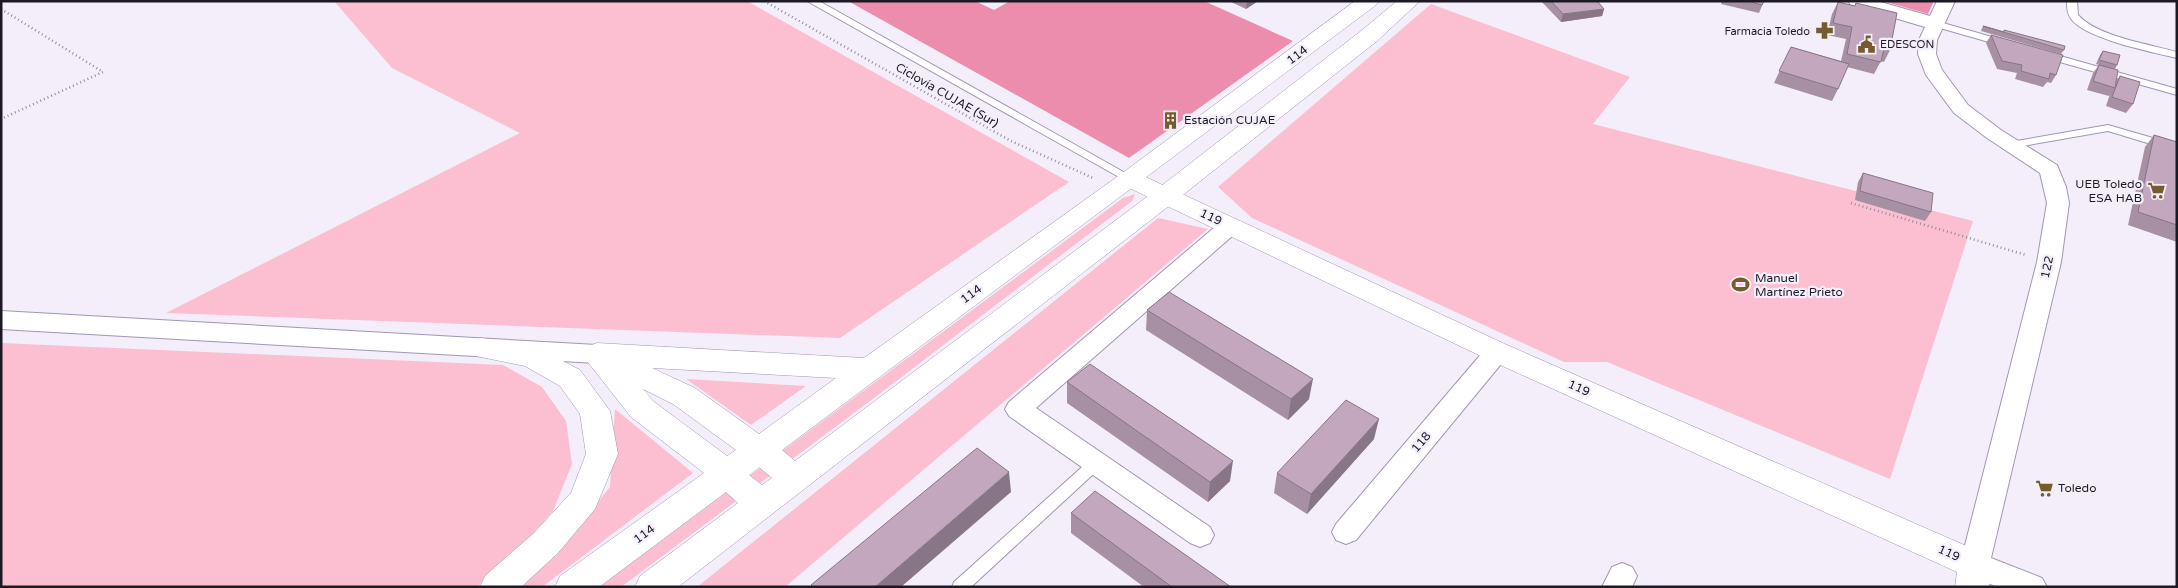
<svg xmlns="http://www.w3.org/2000/svg" width="2178" height="588" viewBox="0 0 2178 588" font-family="'Varela Round',sans-serif">
	<style>
		.green { fill: #fcbed1 }
		.forest { fill: #ed8dae }
		.lines { fill: none; stroke-linecap: round; stroke-linejoin: round }
		.lane-casing { stroke: #a296b3; stroke-width: 2 }
		.street-casing { stroke: #a296b3; stroke-width: 2 }
		.secondary-casing { stroke: #a296b3; stroke-width: 1 }
		.highway-casing { stroke: #a296b3; stroke-width: 1 }
		.path { stroke: #94909b; stroke-width: 2.5; stroke-dasharray: 1 3; stroke-linecap: butt }
		.lane { fill: #fff; fill-rule: evenodd }
		.street { fill: #fff; fill-rule: evenodd }
		.secondary { fill: #fff; fill-rule: evenodd }
		.highway { fill: #fff; fill-rule: evenodd }
		.wall { fill: #a790a3 }
		.shaded-wall { fill: #887585 }
		.building { fill: #c2a7be; stroke: #887585 }
		.labels { text-anchor: middle; stroke-width: 4.5; stroke-linejoin: round; paint-order: stroke }
		.far-poi-label { font-size: 11px; fill: #1d1924; stroke: #f3eefa; text-anchor: end }
		.street-label { font-size: 12px; fill: #1d1924; stroke: #f3eefa }
		.poi-label { font-size: 12px; fill: #1d1924; stroke: #f3eefa; text-anchor: start }
	</style>
	<rect width="100%" height="100%" fill="#f3eefa"/>
	<path class="green" d="M334,1H747L1069,182L840,338L166,313L520,133L392,68Z
		M1431,4L1630,77L1593,124L1973,221L1890,479L1607,362H1564L1252,218L1218,187Z
		M1135,194L1132,201L874,398L621,587H599L1123,198Z
		M1158,218L1208,229L785,587H697Z
		M1,343L503,365L542,387L566,421L572,464L553,511L514,555L477,587H1Z
		M686,379L806,386L751,425Z
		M615,409L693,473L542,587H517L559,550L610,487Z"/>
	<path class="forest" d="M848,1H975L994,10L1010,1H1204L1293,41L1129,158Z
		M1883,1H1934L1928,14Z"/>
	<g class="lines">
		<defs>
			<path id="lane" d="M807,1H819L1136,179L1130,183L1126,181Z
				M2067,1H2077L2078,15C2098,37 2149,44 2177,52V58C2152,52 2087,39 2072,20C2067,14 2067,8 2067,1Z
				M1936,21L2006,41L2008,43L2003,46L1933,26V22Z
				M2046,52L2177,89V95L2042,57V53Z
				M2108,125L2177,145V152L2108,131L2011,148L2006,145L2011,142Z
				M1096,457L1101,459L1103,463L1101,467L971,587H952L954,582L1091,459Z"/>
			<path id="street" d="M1848,1H1877L1930,16L1937,1H1955L1937,40L1936,54L1942,70L1968,105L2001,130L2057,165L2066,187L2069,203L2061,262L1991,558L2042,578L2047,587H1998L1965,574L1960,565L2037,262L2047,203L2040,173L1987,138L1954,113L1926,75L1918,54L1919,40L1925,27L1851,5Z
				M1230,219L1238,221L1241,226L1238,231L1036,408L1210,527L1214,535L1210,543L1200,547L1190,543L1009,416L1005,409L1009,402L1222,221Z
				M1,311L597,345L606,348L609,354L606,360L597,363L1,329Z
				M1497,343L1506,346L1509,352L1506,358L1356,540L1346,544L1336,540L1332,532L1336,524L1488,346Z
				M1622,563L1632,567L1637,576L1632,587H1602L1612,567Z"/>
			<path id="secondary" d="M1130,171L1139,174L1507,345L1987,555L1992,565L1989,587H1955L1957,572L1487,359L1121,184L1118,179L1121,174Z"/>
			<path id="highway" d="M1355,1H1379L1376,5L782,450L795,461L1156,190L1361,31L1397,1H1420L1377,41L1174,202L678,587H635L640,576L738,503L726,492L599,587H555L560,576L704,473L631,417L587,361L583,354L587,347L597,343L864,358L1121,174ZM652,368L836,378L759,434L695,388ZM643,389L673,404L736,450L727,456L653,401ZM759,467L772,478L762,485L749,475Z
				M481,338L542,350L580,370L610,411L618,454L595,509L558,553L521,587H480L485,576L534,533L571,493L586,454L580,414L560,386L525,366L471,355L467,348L471,341Z"/>
		</defs>
		<use href="#lane" class="lane-casing"/>
		<use href="#street" class="street-casing"/>
		<use href="#secondary" class="secondary-casing"/>
		<use href="#highway" class="highway-casing"/>
		<path class="path" d="M764,1L1011,141L1093,178
			M1,9L103,72L1,119
			M1851,203L2026,255"/>
		<use href="#lane" class="lane"/>
		<use href="#street" class="street"/>
		<use href="#secondary" class="secondary"/>
		<use href="#highway" class="highway"/>
	</g>
	<path class="wall" d="M1229,1H1258L1246,9Z
		M1541,1H1597L1604,9L1602,16L1561,22Z
		M1722,1H1764L1759,13L1721,4Z
		M1838,2L1855,6L1856,3L1890,50L1884,62L1881,61L1874,74L1847,67L1838,89L1832,101L1774,83L1791,47L1841,61L1846,39L1827,35L1832,14Z
		M1983,26L2064,50L2061,54L1981,31Z
		M1991,35L2056,75L2051,83L2047,82L2043,87L2015,79L2017,73L1997,69L1986,43Z
		M2103,51L2117,65L2115,69L2116,81L2120,76L2133,104L2126,113L2106,106L2110,94L2109,96L2087,90L2093,73L2099,65L2096,64L2100,55Z
		M2154,135L2177,142V242L2128,225L2145,147Z
		M1863,173L1931,212L1925,221L1855,200L1858,182Z
		M1147,310L1309,399L1288,420L1146,330Z
		M1067,382L1230,481L1208,502L1067,403Z
		M1374,439L1307,514L1274,493L1277,473Z
		M1071,513L1231,587H1144L1071,533Z"/>
	<path class="shaded-wall" d="M1247,1H1258L1246,9Z
		M1604,9L1602,16L1561,22L1563,14Z
		M1313,379L1309,399L1288,420L1291,399Z
		M1379,419L1374,439L1307,514L1311,494Z
		M1233,461L1230,481L1208,502L1210,482Z
		M1009,472L1011,492L901,587H875Z"/>
	<path class="building" d="M1551,1H1597L1604,9L1563,14Z
		M1748,1H1764L1762,5Z
		M1838,2L1855,6L1856,3L1897,13L1890,50L1884,48L1881,62L1847,54L1852,27L1833,23Z
		M1983,26L2004,32V30L2065,46L2064,50Z
		M1991,35L2063,55L2056,75L2050,73L2049,79L2021,71L2022,65L2002,61Z
		M1791,47L1849,64L1838,89L1779,71Z
		M2103,51L2120,55L2117,65L2099,60Z
		M2099,65L2118,70L2115,88L2093,81Z
		M2120,76L2140,82L2133,104L2112,97Z
		M2154,135L2177,142V225L2138,212Z
		M1863,173L1933,193L1931,212L1860,191Z
		M1169,292L1313,379L1291,399L1147,310Z
		M1090,364L1233,461L1210,482L1067,382Z
		M1346,400L1379,419L1311,494L1277,473Z
		M977,448L1009,472L875,587H813L811,585Z
		M1095,491L1231,587H1172L1071,513Z"/>
	<defs>
		<symbol id="pharmacy-bare" viewBox="-9 -9 18 18"><path d="M-2-6h4v4h4v4h-4v4h-4v-4h-4v-4h4Z" fill="#755c2d" stroke="#f3eefa" stroke-width="2.5" paint-order="stroke"/></symbol>
		<symbol id="civic-bare" viewBox="-9 -9 18 18"><path d="M-.6-6.5H3V-4.5H.6V-3L4-1V1h2V6H-6V1h2V-1L-.6-3ZM-1.2 2.5V6h2.4V2.5Z" fill="#755c2d" stroke="#f3eefa" stroke-width="2.5" paint-order="stroke"/></symbol>
		<symbol id="building-bare" viewBox="-9 -9 18 18"><path d="M-4-6H4V6H1V3H-1V6H-4ZM-2.5-4.3h1.7v1.8h-1.7ZM.8-4.3h1.7v1.8H.8ZM-2.5-1h1.7V.8h-1.7ZM.8-1h1.7V.8H.8Z" fill="#755c2d" stroke="#f3eefa" stroke-width="2.5" paint-order="stroke"/></symbol>
		<symbol id="supermarket-bare" viewBox="-9 -9 18 18"><path d="M-6-5.5h2.5l.6 2H6L4.5 2H-2.5L-4.4-4H-6ZM-1.5 3.2a1.3 1.3 0 1 0 .1 0ZM3 3.2a1.3 1.3 0 1 0 .1 0Z" fill="#755c2d" stroke="#f3eefa" stroke-width="2.5" paint-order="stroke"/></symbol>
		<symbol id="stadium-bare" viewBox="-9 -9 18 18"><path d="M0-5a6.5 5 0 1 0 0 10a6.5 5 0 1 0 0-10ZM-3.5-1.8h7v3.6h-7Z" fill="#755c2d" stroke="#f3eefa" stroke-width="2.5" paint-order="stroke"/></symbol>
	</defs>
	<g fill-rule="evenodd">
		<use href="#pharmacy-bare" x="1812" y="18" width="25" height="25"/>
		<use href="#civic-bare" x="1854" y="32" width="25" height="25"/>
		<use href="#building-bare" x="1158" y="108" width="25" height="25"/>
		<use href="#supermarket-bare" x="2144" y="178" width="25" height="25"/>
		<use href="#stadium-bare" x="1728" y="272" width="25" height="25"/>
		<use href="#supermarket-bare" x="2032" y="476" width="25" height="25"/>
	</g>
	<g class="labels">
		<g class="far-poi-label">
			<text x="1810" y="35">Farmacia Toledo</text>
			<text x="1880" y="48" text-anchor="start">EDESCON</text>
		</g>
		<g class="street-label">
			<text transform="translate(1297 55) rotate(-37)" y="4">114</text>
			<text transform="translate(947 95) rotate(30)" y="4">Ciclovía CUJAE (Sur)</text>
			<text transform="translate(1211 217) rotate(25)" y="4">119</text>
			<text transform="translate(2047 267) rotate(-78)" y="4">122</text>
			<text transform="translate(971 294) rotate(-36)" y="4">114</text>
			<text transform="translate(1579 388) rotate(24)" y="4">119</text>
			<text transform="translate(1421 442) rotate(-50)" y="4">118</text>
			<text transform="translate(644 534) rotate(-36)" y="4">114</text>
			<text transform="translate(1949 553) rotate(24)" y="4">119</text>
		</g>
		<g class="poi-label">
			<text x="1184" y="124">Estación CUJAE</text>
			<text x="2142" y="188" text-anchor="end">UEB Toledo<tspan x="2142" dy="14">ESA HAB</tspan></text>
			<text x="1755" y="282">Manuel<tspan x="1755" dy="14">Martínez Prieto</tspan></text>
			<text x="2058" y="492">Toledo</text>
		</g>
	</g>
	<rect width="2178" height="588" fill="none" stroke="#1d1924" stroke-width="5"/>
</svg>
